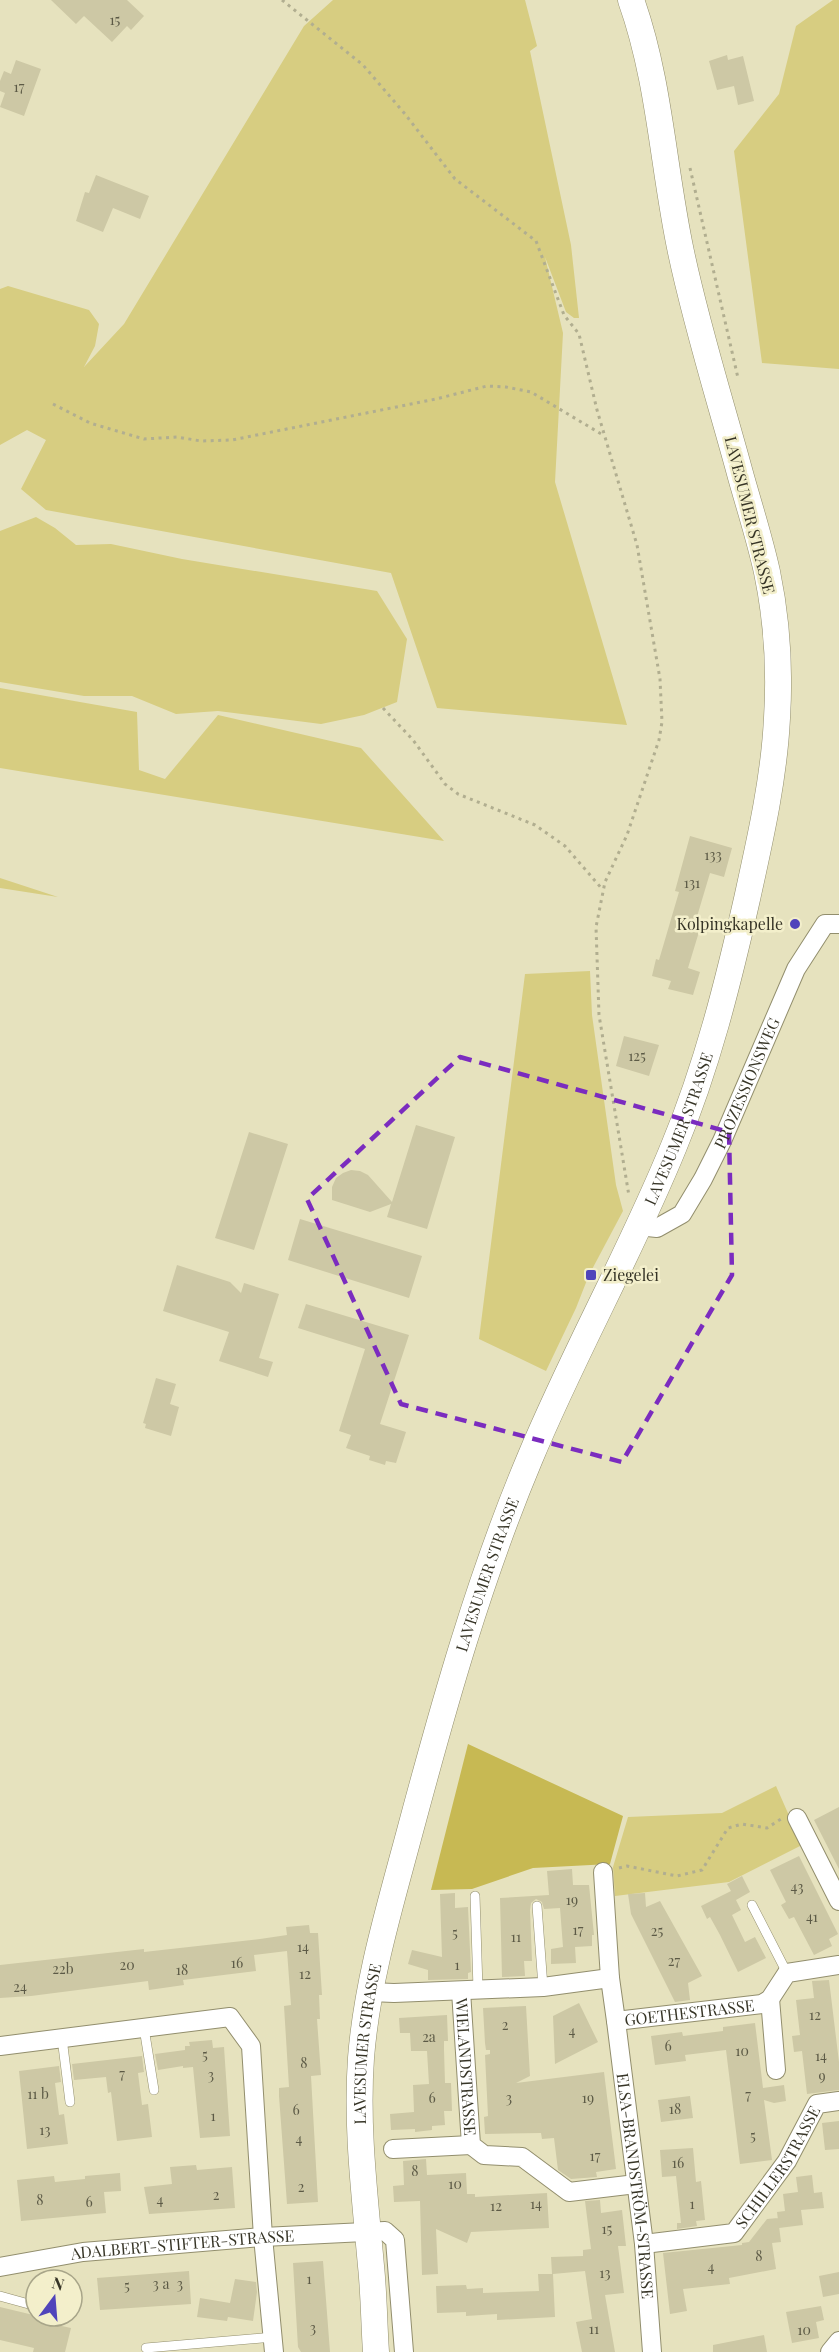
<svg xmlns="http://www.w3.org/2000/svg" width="839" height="2352" viewBox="0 0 839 2352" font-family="'Playfair Display',serif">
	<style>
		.green { fill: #d7cd81 }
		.water { fill: #c7b953 }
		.building { fill: #cdc8a5 }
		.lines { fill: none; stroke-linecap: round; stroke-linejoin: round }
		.lane-casing { stroke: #928e6d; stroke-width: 10 }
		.street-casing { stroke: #928e6d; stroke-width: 20 }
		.secondary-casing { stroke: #928e6d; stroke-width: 27 }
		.path { stroke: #b1ae90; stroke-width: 3; stroke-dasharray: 3 4.5; stroke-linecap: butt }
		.lane { stroke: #fff; stroke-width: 9 }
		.street { stroke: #fff; stroke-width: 18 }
		.secondary { stroke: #fff; stroke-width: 26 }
		.marked { fill: none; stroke: #7b2cbf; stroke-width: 4.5; stroke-dasharray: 12 8; stroke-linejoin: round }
		.poi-dot { fill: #5044bb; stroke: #f3efcb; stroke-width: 2 }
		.labels { text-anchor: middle; stroke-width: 5; stroke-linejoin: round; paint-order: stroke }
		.number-label { font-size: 14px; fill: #5c5a46 }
		.street-label { font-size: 16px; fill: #373527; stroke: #f3efcb }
		.poi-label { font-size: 16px; fill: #373527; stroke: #f3efcb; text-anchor: end }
	</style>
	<rect width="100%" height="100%" fill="#e6e2be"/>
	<path class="green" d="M333,0H525L537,46L530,51L571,245L579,318H574L566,312L545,257L563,333L555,482L627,725L437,708L391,573L46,510L21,489L46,440L27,430L0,445V289L8,286L89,310L99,324L95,346L84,367L124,324L304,26Z
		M833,0H839V369L762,363L734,151L779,94L796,26Z
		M36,517L55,528L76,545L111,544L182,559L377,591L407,639L397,702L364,715L321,724L218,711L176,714L132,696H84L0,682V531Z
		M0,688L137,712L139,770L165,779L218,715L361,748L444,841L0,768Z
		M0,878L58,897L0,888Z
		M590,971L592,1015L616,1185L623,1211L589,1275L576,1308L546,1371L479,1339L525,974Z
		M776,1786L802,1845L729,1882L615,1896L613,1867L628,1817L722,1813Z"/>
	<path class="water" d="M468,1744L623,1816L610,1864L533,1868L472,1889L431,1890Z"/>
	<path class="building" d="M51,0H127L144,16L131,30L127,26L112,42L84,16L76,24Z
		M727,55L728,60L743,56L754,101L738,105L734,86L717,90L709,61Z
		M16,60L41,69L24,116L0,107L5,93L0,91V81L4,71L11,74Z
		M96,175L149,196L140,219L113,208L103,232L76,221L85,192L89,193Z
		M690,836L732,848L724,877L710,873L696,920L702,922L688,968L700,972L693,995L668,989L671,981L652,976L656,959L659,960L679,892L675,891Z
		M624,1036L659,1045L649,1076L616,1066Z
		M416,1125L455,1137L427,1229L387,1217L391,1204L370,1212L332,1200V1187L336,1178L343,1173L351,1170L360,1171L368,1175L392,1202Z
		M249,1132L288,1144L254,1250L215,1238Z
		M300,1219L422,1256L409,1298L288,1260Z
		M177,1265L230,1282L241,1293L244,1283L279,1294L259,1358L273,1362L268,1377L219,1361L229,1332L163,1311Z
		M306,1304L409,1335L380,1424L406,1432L396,1463L386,1461L385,1465L369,1460L370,1456L346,1448L351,1435L339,1431L365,1349L298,1328Z
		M156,1378L176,1384L170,1404L179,1407L171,1436L145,1428L146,1424L143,1423Z
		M839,1807V1869L814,1820Z
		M799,1856L838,1934L829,1939L832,1946L814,1955L794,1917L789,1919L781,1905L786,1902L770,1870Z
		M572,1869L573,1885H589L594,1935H592V1946L575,1947L576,1963L551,1964V1949L563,1947L560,1908L544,1909L542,1902L536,1899L531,1903L530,1910L532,1961H524L525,1976L502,1977L500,1898L549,1895L547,1871Z
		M742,1876L750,1892L736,1900L741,1910L732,1915L745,1942L755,1937L766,1958L738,1972L720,1935L710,1917L707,1919L701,1906L731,1891L727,1884Z
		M455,1893V1908L468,1907L471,1972L468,1973V1979L428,1980V1970L408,1964L412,1950L442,1957L440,1894Z
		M645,1893L646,1907L660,1901L702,1976L688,1983L690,2000L675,2002L631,1914L628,1894Z
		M309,1925L310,1933H318L322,1995H319L320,2019H317L321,2075L311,2076L318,2202L287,2204L279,2096V2088L289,2087L284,2006L291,2005L287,1951L254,1955L256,1971L183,1980L184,1985L149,1990L148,1981L31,1996L0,1998V1965L144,1949V1952L260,1939L287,1935L286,1927Z
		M829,1980L839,2062V2090L807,2094L802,2051L794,2052L792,2036L800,2035L796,2000L814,1998L812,1981Z
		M579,2003L598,2042L555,2064L553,2016Z
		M526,2006L530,2076L516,2083L604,2072L616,2169L596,2172L597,2177L571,2179L558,2170L554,2138L542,2139L541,2133L485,2134L484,2117L488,2116L485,2055L490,2054V2050H486L485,2043L483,2008Z
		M447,2015L448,2041H444V2050L445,2083H451L452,2111H444L445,2125L432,2126V2130L415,2132V2129L391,2130L390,2114L414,2112L413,2085L429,2084L427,2051H411L410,2033H400L399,2018Z
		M755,2023L763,2088L784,2085L786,2101L774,2103L764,2100L772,2160L740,2164L726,2050L685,2055L686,2061L655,2065L651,2036L682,2032L683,2036L723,2031V2027Z
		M212,2040L213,2048L224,2047L230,2136L200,2138L193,2067L183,2068V2066L158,2070L155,2054L185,2050V2046H190L189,2042Z
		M142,2056L144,2072L138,2073L142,2105L148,2104L152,2137L117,2141L111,2092L108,2093L106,2077L74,2080L72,2064Z
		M59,2066L61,2082L55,2083L59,2115L64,2114L68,2144L27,2149L19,2071Z
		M690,2096L693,2118L661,2122L658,2100Z
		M839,2121V2149L825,2150L822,2123Z
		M693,2148L696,2182L701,2181L705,2220L696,2221L697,2226L677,2229V2223H681L676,2176L662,2177L660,2150Z
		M426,2159L427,2175L466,2173L467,2194H475V2197L547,2193L549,2228L471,2232L467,2243L436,2229L438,2274L422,2275L420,2201L394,2202L393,2186L404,2185L403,2161Z
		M196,2165L197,2170L232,2167L235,2208L149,2214L144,2187L172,2184L170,2167Z
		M120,2173L121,2191L104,2192L106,2213L21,2221L17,2180L54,2176L55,2182L85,2179V2176Z
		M812,2175L814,2193L822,2192L824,2208L801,2210L803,2225L779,2228L777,2212L785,2211L783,2194L798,2192L796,2177Z
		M600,2200L601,2213L622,2210L626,2246H618L624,2293L605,2295L615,2352H582L576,2322L592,2319L585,2271L553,2274L555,2317L497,2320V2314L466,2316V2312L437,2313L436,2286L466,2285L467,2289L483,2288V2293L539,2291L538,2274H552L551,2257L583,2256V2250L591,2249L585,2201Z
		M778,2218L781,2242L772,2243L776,2269L729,2278L730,2284L683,2289L687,2311L670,2314L663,2253L742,2245V2243L749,2242L767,2219Z
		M323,2261L330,2352H301L298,2347L293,2263Z
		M189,2271L191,2304L100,2310L97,2278Z
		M839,2272V2294L823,2297L819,2276Z
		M235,2279L256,2282L257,2292L253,2321L228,2317L227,2321L197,2317L200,2298L230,2303Z
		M821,2306L824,2320L816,2322L819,2338L792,2343L786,2312Z
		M0,2307L50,2319L48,2323L71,2328L65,2352H33L34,2348L0,2340Z
		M764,2335L767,2352H713V2345Z"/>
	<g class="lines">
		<defs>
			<path id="lane" d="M475,1896L478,1989
				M752,1905L787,1973
				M537,1906L543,1987
				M144,2028L154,2090
				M62,2038L70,2102
				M0,2296L36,2306
				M146,2348L273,2337"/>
			<g id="street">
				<path id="s1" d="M638,1226L657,1228L682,1214L703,1179L722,1141L796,969L825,924H839"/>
				<path d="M797,1818L839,1901"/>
				<path d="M603,1872L610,1978"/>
				<path id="s2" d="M461,1991L471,2145L484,2155L522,2157L569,2192L636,2184"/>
				<path id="s3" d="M370,1992L394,1993L543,1987L610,1978L616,2021L762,2004L770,1999L787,1973L839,1965"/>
				<path d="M770,1999L776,2070"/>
				<path id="s4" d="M616,2021L644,2244L652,2352"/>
				<path d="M0,2046L230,2017L251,2046L263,2237L274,2352"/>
				<path d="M393,2149L471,2145"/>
				<path id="s5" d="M644,2244L734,2233L787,2161L817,2104L839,2101"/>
				<path id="s6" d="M0,2267L83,2252L263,2237L385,2231L395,2240L404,2352"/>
				<path d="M830,2352L839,2341"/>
			</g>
			<g id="secondary">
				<path id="s7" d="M376,2352C374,2323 374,2295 371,2266C365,2197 356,2128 361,2058C367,1981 390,1906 410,1831C444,1704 479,1579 530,1458C574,1352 631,1252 674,1146C707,1067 728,983 747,899C760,840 774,779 777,718C780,669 777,620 767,572C760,540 750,509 741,477C721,403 697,328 681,252C663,168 660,81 631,0"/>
			</g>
		</defs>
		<use href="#lane" class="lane-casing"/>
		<use href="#street" class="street-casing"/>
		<use href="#secondary" class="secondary-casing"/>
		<path class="path" d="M282,0L363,65L405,114L455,179L536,241L564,315L579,334L597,410L637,545L660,679L662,722L659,740L627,835L605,882L596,927L599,1015L629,1196
			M690,168L738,378
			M53,404L90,423L144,439L177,437L201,441L232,440L436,399L487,386L506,387L531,392L603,435
			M383,708L413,740L445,784L458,794L535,825L565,846L603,890
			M619,1868L627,1866L677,1876L702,1870L728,1828L742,1824L767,1828L781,1819"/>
		<use href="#lane" class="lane"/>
		<use href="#street" class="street"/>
		<use href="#secondary" class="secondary"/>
	</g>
	<path class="marked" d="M460,1057L729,1132L732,1275L622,1462L401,1404L307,1199Z"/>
	<g class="poi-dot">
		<circle cx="795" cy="924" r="6"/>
		<rect x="585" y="1269" width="12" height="12" rx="3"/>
	</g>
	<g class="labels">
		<g class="number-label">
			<text x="115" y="25">15</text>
			<text x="19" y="92">17</text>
			<text x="713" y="860">133</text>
			<text x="692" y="888">131</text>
			<text x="637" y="1061">125</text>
			<text x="797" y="1892">43</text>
			<text x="572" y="1905">19</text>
			<text x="812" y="1922">41</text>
			<text x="578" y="1935">17</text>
			<text x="657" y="1936">25</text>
			<text x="455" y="1938">5</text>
			<text x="516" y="1942">11</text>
			<text x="303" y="1952">14</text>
			<text x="674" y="1966">27</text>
			<text x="237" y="1968">16</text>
			<text x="127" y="1970">20</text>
			<text x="457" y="1970">1</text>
			<text x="63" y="1974">22b</text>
			<text x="182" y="1975">18</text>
			<text x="305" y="1979">12</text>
			<text x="20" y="1992">24</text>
			<text x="815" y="2020">12</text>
			<text x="505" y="2030">2</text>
			<text x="572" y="2036">4</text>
			<text x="429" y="2042">2a</text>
			<text x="668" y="2051">6</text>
			<text x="742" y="2056">10</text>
			<text x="205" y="2060">5</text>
			<text x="821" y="2061">14</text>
			<text x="304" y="2068">8</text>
			<text x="122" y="2079">7</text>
			<text x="211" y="2080">3</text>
			<text x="822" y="2081">9</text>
			<text x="38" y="2099">11 b</text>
			<text x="748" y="2100">7</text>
			<text x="432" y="2103">6</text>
			<text x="509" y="2103">3</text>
			<text x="588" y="2103">19</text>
			<text x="675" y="2114">18</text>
			<text x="296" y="2115">6</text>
			<text x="213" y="2121">1</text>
			<text x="45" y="2135">13</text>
			<text x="753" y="2141">5</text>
			<text x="299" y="2144">4</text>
			<text x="595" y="2161">17</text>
			<text x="678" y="2168">16</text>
			<text x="415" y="2176">8</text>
			<text x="455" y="2189">10</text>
			<text x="301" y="2192">2</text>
			<text x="216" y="2200">2</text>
			<text x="40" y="2205">8</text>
			<text x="160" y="2205">4</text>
			<text x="89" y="2207">6</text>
			<text x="536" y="2209">14</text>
			<text x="692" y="2209">1</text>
			<text x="496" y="2211">12</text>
			<text x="607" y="2234">15</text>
			<text x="759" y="2261">8</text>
			<text x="711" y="2272">4</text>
			<text x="605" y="2278">13</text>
			<text x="309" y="2284">1</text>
			<text x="161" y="2289">3 a</text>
			<text x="180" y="2289">3</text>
			<text x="127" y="2291">5</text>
			<text x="313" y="2333">3</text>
			<text x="594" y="2334">11</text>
			<text x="804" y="2335">10</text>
		</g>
		<g class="street-label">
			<text transform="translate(750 515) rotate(76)" y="6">LAVESUMER STRASSE</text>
			<text dy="6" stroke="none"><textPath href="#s1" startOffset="194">PROZESSIONSWEG</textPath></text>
			<text dy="6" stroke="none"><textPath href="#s7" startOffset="1281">LAVESUMER STRASSE</textPath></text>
			<text dy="6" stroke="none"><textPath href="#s7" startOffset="795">LAVESUMER STRASSE</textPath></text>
			<text dy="6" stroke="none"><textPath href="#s3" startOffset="358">GOETHESTRASSE</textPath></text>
			<text dy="6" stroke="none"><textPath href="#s7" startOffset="309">LAVESUMER STRASSE</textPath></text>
			<text dy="6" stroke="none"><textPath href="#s2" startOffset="76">WIELANDSTRASSE</textPath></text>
			<text dy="6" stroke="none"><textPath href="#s5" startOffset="170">SCHILLERSTRASSE</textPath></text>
			<text dy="6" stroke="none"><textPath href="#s4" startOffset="166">ELSA-BRANDSTRÖM-STRASSE</textPath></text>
			<text dy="6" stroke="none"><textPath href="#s6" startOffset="184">ADALBERT-STIFTER-STRASSE</textPath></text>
		</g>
		<g class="poi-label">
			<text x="783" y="930">Kolpingkapelle</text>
			<text x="603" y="1281" text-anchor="start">Ziegelei</text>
		</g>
	</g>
	<g transform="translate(54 2298) rotate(16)"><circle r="28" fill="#f3efcb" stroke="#a8a589" stroke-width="1.5"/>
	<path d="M0-4.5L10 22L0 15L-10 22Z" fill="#5044bb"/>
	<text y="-9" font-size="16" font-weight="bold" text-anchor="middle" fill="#373527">N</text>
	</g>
</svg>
